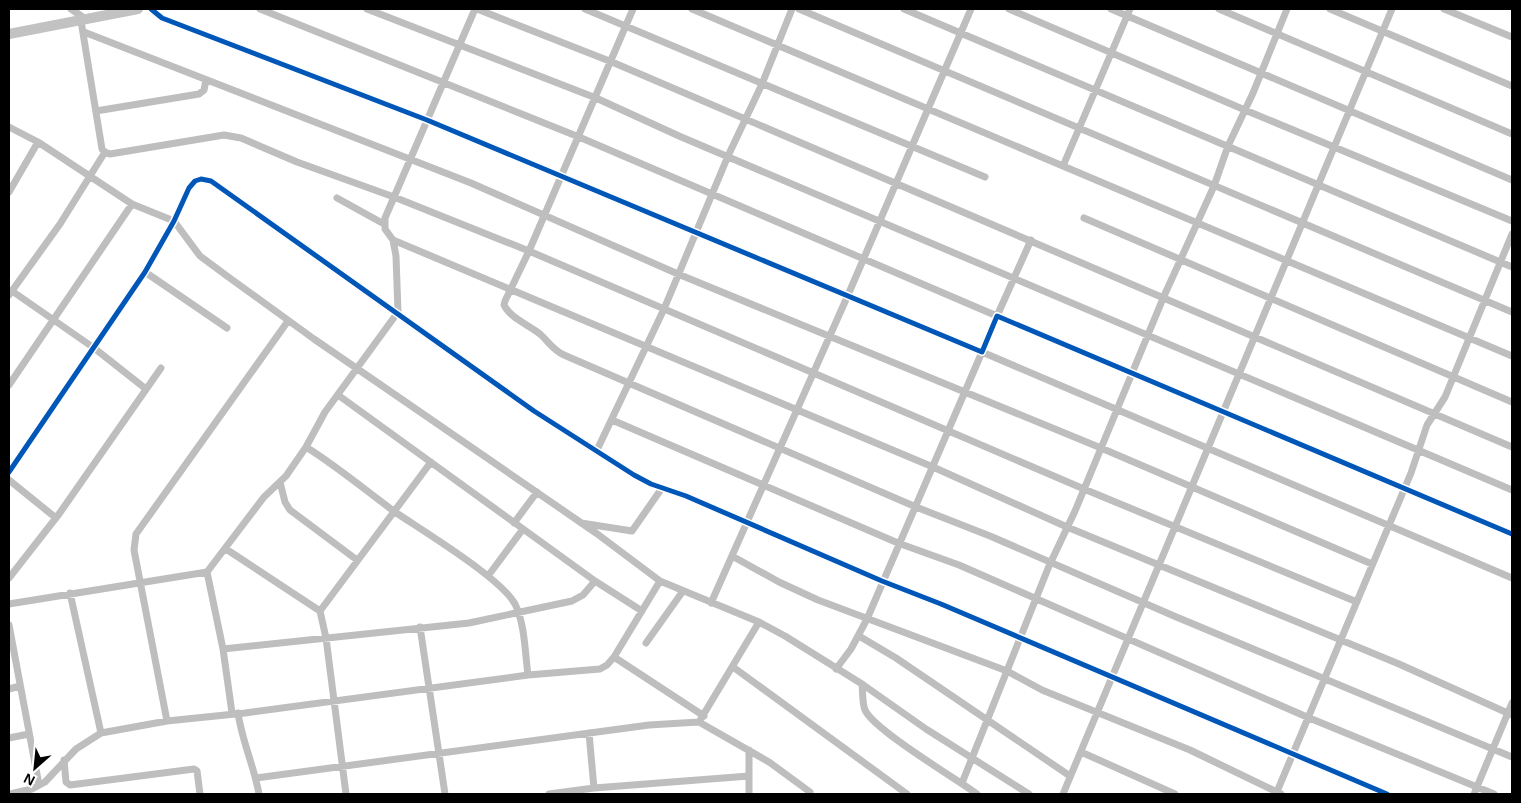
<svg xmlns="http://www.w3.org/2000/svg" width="1521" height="803" viewBox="0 0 1521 803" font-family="Arial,sans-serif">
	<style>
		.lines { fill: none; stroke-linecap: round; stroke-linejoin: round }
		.minor { stroke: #bebebe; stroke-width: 7 }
		.secondary { stroke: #c2c2c2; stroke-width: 10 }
		.cycleway-casing { stroke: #fff; stroke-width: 8 }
		.cycleway { stroke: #0057b8; stroke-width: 5 }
	</style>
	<rect width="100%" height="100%" fill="#fff"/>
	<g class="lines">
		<path class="minor" d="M71,9L87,20
			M151,9L162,18L427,120L982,352L997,316L1512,534
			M260,9L579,137L997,316L1031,240
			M367,9L596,98L679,136L1512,490
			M475,9L385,218V229L393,240L933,467L1067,527L1399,664L1512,715
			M477,9L612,62L1512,447
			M585,9L985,177
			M633,9L529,251L505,301L504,305C510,318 529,325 540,334C549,342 553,350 564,355L916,507L990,536L1174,616L1512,757
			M692,9L1512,356
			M799,9L1512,312
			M904,9L1512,267
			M1009,9L1245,110L1512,221
			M1111,9L1512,180
			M1219,9L1512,134
			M1330,9L1512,86
			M1444,9L1512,37
			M81,21L102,149L105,152
			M84,32L471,183L678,274L1101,448L1372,564
			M96,111L199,94L204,90L206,80
			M9,127L38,142L132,204L174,221L200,256L227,276L314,339L596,533L660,581L759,622L785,636L862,684L926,729L1029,794
			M105,152L110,154L224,135L241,138L297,162L394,197L529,251L1084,489L1357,602
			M1063,166L1130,9
			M9,192L38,142
			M337,198L384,224
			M1084,218L1512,402
			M145,272L227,328
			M12,291L94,348L146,389
			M9,295L60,224L105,152
			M9,385L132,204
			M338,395L595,581L642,611
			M612,420L898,543L959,565L1307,717L1494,794
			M306,447C338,467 365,490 395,512C423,531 501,578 515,604C525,624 525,653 528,675
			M597,450L664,309L728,156L762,84L792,9
			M9,472L145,272L174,221L189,188L195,181L201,179L211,181L534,411L634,475L651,484L686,496L882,581L941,604L1387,794
			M9,480L56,518
			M280,482L285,502L290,510L357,560
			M514,523L537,492
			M581,523L632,531L662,488
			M226,549L320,611L326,638L346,794
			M732,556L779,582L818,600L1007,671L1042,690L1190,750L1281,794
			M207,572L223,649L232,713
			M488,576L523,529
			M9,578L59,514L161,368
			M70,593L101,733
			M711,603L848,295L971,9
			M9,604L207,572L264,497L286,476L306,447L325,412L398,312L396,256L393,240
			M320,611L431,462
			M9,625L39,785
			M420,627L445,794
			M859,636L896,658L1070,776
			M646,643L683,591
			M223,649L469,623L572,601L583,595L595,581
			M614,657L704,716
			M733,667L907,794
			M836,669L851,649L867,619L982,352L1512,578
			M862,684C863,692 862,703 865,710C874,730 955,778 977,794
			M9,689L20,686
			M238,713C242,741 254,766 259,794
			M167,721L134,550L136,534L288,321
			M699,722L769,762L810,792
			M589,733L594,788
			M9,738L29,734
			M1081,752L1175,794
			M64,760L66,782L70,785L194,769L197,771L200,794
			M749,776V794
			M256,778L649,725L699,722L759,622
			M962,783L1049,566L1075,511L1164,296L1214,186L1228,146L1253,93L1287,9
			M10,794L32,789L45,782L76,749L101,733L167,721L245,713L528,675L600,669L607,665L614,657L660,581
			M549,794L594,788L749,776V750
			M1063,794L1392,9
			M1276,794L1411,473L1427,425L1445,397L1512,234
			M1474,794L1512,703"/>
		<path class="secondary" d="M9,34L138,9"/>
		<defs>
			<path id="cycleway" d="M151,9L162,18L427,120L982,352L997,316L1512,534
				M9,472L145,272L174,221L189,188L195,181L201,179L211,181L534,411L634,475L651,484L686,496L882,581L941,604L1387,794"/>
		</defs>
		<use href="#cycleway" class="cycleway-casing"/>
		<use href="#cycleway" class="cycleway"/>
	</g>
	<rect width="1521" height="803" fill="none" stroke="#000000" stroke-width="20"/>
	<g transform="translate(35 768) rotate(207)" stroke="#ffffff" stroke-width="4" paint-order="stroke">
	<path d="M0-4L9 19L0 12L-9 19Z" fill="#000000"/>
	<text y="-8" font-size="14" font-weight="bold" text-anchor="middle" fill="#000000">N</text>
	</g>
</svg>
